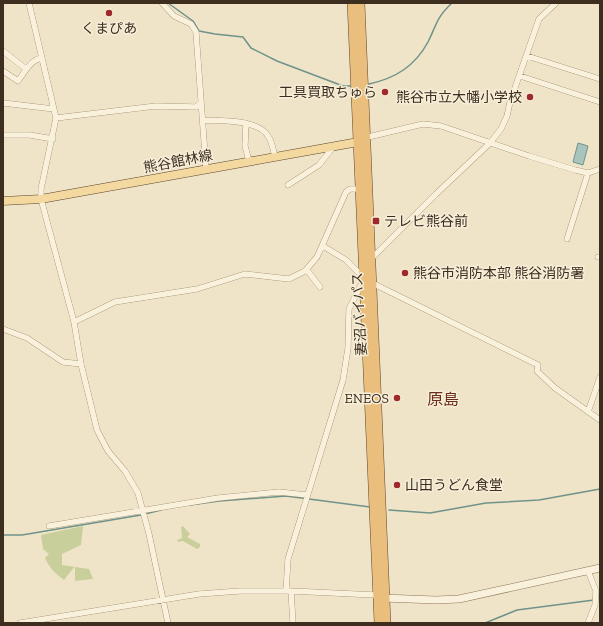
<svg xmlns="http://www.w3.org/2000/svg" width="603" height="626" viewBox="0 0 603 626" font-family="'Zilla Slab','Noto Sans JP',serif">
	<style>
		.green { fill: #c9cf9b }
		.water { fill: #a9c4bc; stroke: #6f938a }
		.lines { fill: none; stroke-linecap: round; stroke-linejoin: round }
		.stream { stroke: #6f938a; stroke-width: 1.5 }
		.minor-casing { stroke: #8d765c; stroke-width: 6 }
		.tertiary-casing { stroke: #8d765c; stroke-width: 8 }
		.primary-casing { stroke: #5b4430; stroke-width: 9 }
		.trunk-casing { stroke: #5b4430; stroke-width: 10 }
		.minor { stroke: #faf1dc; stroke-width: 5.5 }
		.tertiary { stroke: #faf1dc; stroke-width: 7 }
		.primary { stroke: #f3d9a0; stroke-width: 8 }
		.trunk { stroke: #eabe7c; stroke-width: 9 }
		.poi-dot { fill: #9e2a2b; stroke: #f7eed8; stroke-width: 1.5 }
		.labels { text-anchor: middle; stroke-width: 3; stroke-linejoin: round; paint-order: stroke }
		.poi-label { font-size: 14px; fill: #3d2e20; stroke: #f7eed8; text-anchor: end }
		.street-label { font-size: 14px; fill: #3d2e20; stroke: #f7eed8 }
		.quarter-label { font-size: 16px; fill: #6b2e1e; stroke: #f7eed8 }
	</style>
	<rect width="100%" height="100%" fill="#f0e4c8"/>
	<path class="green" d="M83,526L81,545L62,554V565L89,569L93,579L75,581V566L64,580C55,573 50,569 45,558L49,554L43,549L41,535Z
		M183,526L190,534L187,537L200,544V547L197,549L183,541L178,542L177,540L182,538L181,527Z"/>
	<path class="water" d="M578,143L588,146L583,165L573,162Z"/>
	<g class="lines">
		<path class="stream" d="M168,3L193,21L199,31L215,34L243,37L251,48L277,61L343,86H350
			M369,84C396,78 415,66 428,42C437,24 436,18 452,3
			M190,505L219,501L286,496L370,507
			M389,510L430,513L486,503L539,500L600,489
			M145,514L161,510
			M3,535H22L141,515
			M485,623L517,610L594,600"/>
		<defs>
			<path id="minor" d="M29,3L56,118L41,189V199L74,322L81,364L97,430L108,451L125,471L138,493L149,534L168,623
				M162,3L174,16L191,24L196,32L206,168
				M3,51L26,69
				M527,56L600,79
				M3,71L18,81C25,72 30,60 42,58
				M520,76L600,102
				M3,103L54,109
				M56,118L156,106L196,107L201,103
				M204,120C221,121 258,119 268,136C272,141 273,150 275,156
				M246,123L245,146L249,161
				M3,135H30L53,139
				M364,138L423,124L441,126L529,156L575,170L588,173L600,169
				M288,185L319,165L334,146
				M567,239L588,173
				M323,246L346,260L363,277
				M598,257H600
				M370,260L436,194L490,143L501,129L507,116L510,102L539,19L556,3
				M307,270L320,287
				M372,283L538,365L537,371L555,388L600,420
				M74,322L115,302L197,289L245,274L289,279L305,271L317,257L346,192L350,189H360
				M3,329L27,338L63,362L81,364
				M588,412L600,377
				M49,526L218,498L279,492L307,495
				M286,591L288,559L343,380L348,348L349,309L364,279
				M291,591L293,623
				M20,623L199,594L240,591H291L375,595L378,598
				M588,623L595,605L596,591L588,571"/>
			<path id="tertiary" d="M382,598L436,600L459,599L600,568"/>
			<path id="primary" d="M3,201L41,199L358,142"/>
			<path id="trunk" d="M352,3L379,623
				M360,3L386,623"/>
		</defs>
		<use href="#minor" class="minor-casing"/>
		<use href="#tertiary" class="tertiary-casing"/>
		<use href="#primary" class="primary-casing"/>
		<use href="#trunk" class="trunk-casing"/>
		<use href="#minor" class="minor"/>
		<use href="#tertiary" class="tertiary"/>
		<use href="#primary" class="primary"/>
		<use href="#trunk" class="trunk"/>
	</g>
	<g class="poi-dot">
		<circle cx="109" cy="13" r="4"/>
		<circle cx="385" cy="92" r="4"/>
		<circle cx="530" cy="97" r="4"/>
		<rect x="372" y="217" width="8" height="8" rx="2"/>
		<circle cx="405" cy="273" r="4"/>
		<circle cx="397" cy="398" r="4"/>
		<circle cx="397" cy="485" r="4"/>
	</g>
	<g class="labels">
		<g class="poi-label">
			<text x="109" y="33" text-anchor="middle">くまぴあ</text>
			<text x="377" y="97">工具買取ちゅら</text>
			<text x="522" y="102">熊谷市立大幡小学校</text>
			<text x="384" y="226" text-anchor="start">テレビ熊谷前</text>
			<text x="413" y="278" text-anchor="start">熊谷市消防本部 熊谷消防署</text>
			<text x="389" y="403">ENEOS</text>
			<text x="405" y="490" text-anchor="start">山田うどん食堂</text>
		</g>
		<g class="street-label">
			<text transform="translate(178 161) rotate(-11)" y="5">熊谷館林線</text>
			<text transform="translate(359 314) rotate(-93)" y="5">妻沼バイパス</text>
		</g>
		<g class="quarter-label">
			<text x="443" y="405">原島</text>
		</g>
	</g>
	<rect width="603" height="626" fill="none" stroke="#3d2e20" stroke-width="8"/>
</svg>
